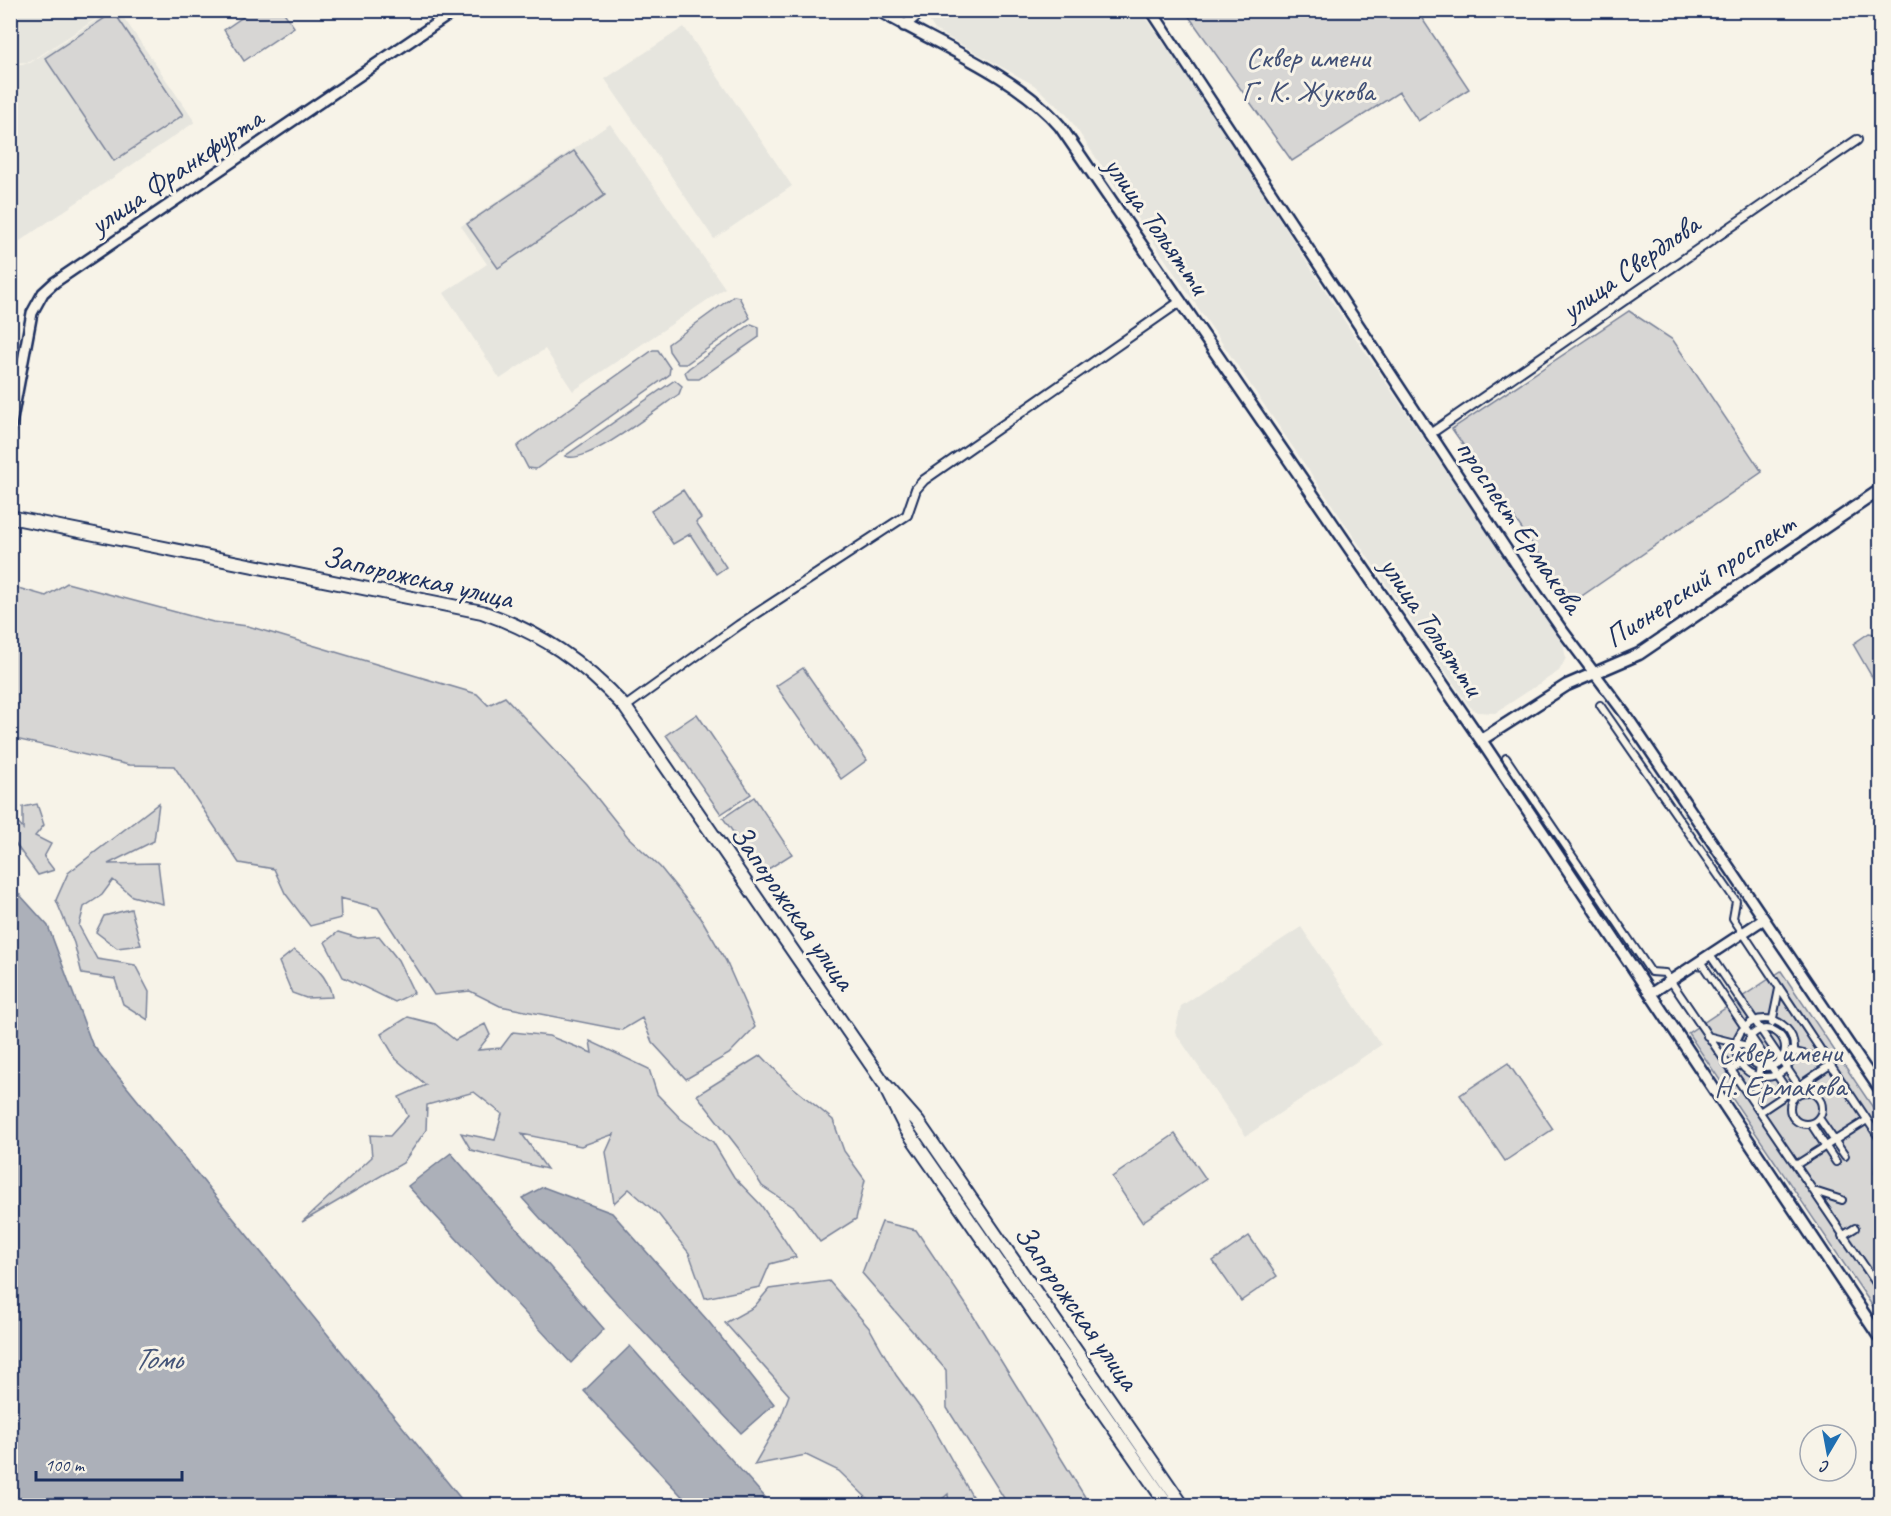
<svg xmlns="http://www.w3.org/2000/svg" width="1891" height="1516" viewBox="0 0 1891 1516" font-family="Caveat,sans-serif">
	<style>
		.built { fill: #e6e5de }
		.green { fill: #d7d6d4; stroke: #798299; stroke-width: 1.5 }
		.water { fill: #acb0b9; stroke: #727c95; stroke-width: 1.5 }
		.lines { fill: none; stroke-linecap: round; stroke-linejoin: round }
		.pedestrian-casing { stroke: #1b2f5e; stroke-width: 10 }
		.minor-casing { stroke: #1b2f5e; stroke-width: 12 }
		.tertiary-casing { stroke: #1b2f5e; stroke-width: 14 }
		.secondary-casing { stroke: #1b2f5e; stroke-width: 15 }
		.primary-casing { stroke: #1b2f5e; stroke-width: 16 }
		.pedestrian { stroke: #f7f3e8; stroke-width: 6 }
		.minor { stroke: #f7f3e8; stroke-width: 8 }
		.tertiary { stroke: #f7f3e8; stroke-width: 9 }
		.secondary { stroke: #f7f3e8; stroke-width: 10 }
		.primary { stroke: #f7f3e8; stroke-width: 12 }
		.labels { text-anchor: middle; stroke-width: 6; stroke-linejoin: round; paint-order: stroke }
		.park-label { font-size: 30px; fill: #415076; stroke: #f7f3e8 }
		.street-label { font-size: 30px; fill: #1b2f5e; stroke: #f7f3e8 }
		.water-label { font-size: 32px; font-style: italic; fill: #465679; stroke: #f7f3e8 }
	</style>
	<rect width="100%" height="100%" fill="#f7f3e8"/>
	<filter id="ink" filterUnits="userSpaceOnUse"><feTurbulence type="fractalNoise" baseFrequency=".0167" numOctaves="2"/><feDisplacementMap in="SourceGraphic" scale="12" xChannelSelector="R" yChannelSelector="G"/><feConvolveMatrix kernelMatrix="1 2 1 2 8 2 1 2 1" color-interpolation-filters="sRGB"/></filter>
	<g filter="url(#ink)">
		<path class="built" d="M10,11L11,10L108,11L30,62L11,63Z
			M110,11H119L195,122L11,247V65L30,63Z
			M931,11H1140L1188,76L1353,334L1563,644L1566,658L1559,671L1495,713L1477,712L1469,706L1067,115L1034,85L935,30L928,19Z
			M684,27L792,186L714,239L605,79Z
			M610,124L725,288L573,391L545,349L500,379L444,293L487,264L461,226Z
			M1301,927L1381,1045L1246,1136L1175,1032L1181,1006Z"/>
		<path class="green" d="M253,10L283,11L294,27L244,61L224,30Z
			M1185,11H1417L1469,89L1418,121L1399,92L1292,161Z
			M114,12L183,115L114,161L45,58Z
			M574,151L605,195L498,268L467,224Z
			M734,296L739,297L750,318L686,364H678L669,351L668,344Z
			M1629,311L1673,340L1762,472L1573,602L1452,429Z
			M751,324L759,327V337L699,379H688L685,372L689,368Z
			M653,350H658L670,368L669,375L536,469L528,468L517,447L520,444Z
			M675,380L682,386L679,394C660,407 585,467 565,456Z
			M683,490L701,518L696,522L726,567L716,574L690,534L673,544L651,511Z
			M67,583L213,622L248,626L477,694L488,705L505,697L586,784L628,837L660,867L701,918L726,961L755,1027L729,1054L686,1079L652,1042L642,1018L622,1030L500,1006L470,991L434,995L378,908L340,898L341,918L310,926L285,893L274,869L239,863L174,766L129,765L11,738V586L46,596Z
			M1869,633L1874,634L1880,643V677L1878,678L1872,677L1853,644Z
			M803,668L867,760L841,779L776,686Z
			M697,714L751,794L721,814L666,735Z
			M754,797L792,854L762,873L723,818Z
			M159,803L154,841L108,864L158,863L163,904L132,896L113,880L102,895L84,907L79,926L97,959L135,965L149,992L148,1020L123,1004L115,979L82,974L74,943L56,900L68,873Z
			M37,804L44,825L35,836L51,844L44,857L54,870L38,875L11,838V815L23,829V807Z
			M131,909L141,945L117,948L96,932L104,916Z
			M338,932L358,938L379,936L398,960L414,993L395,1002L343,977L325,942Z
			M294,950C312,963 328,975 332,997L306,998L292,993L279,962Z
			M1781,971L1880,1118V1317L1688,1033Z
			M408,1017L435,1024L455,1040L485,1024L490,1035L478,1050L501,1048L513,1032L549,1036L592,1053L590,1041L649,1069L657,1094L681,1119L713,1142L734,1177L761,1205L796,1257L770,1264L760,1287L705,1298L689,1253L659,1215L629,1189L614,1203L606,1152L614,1134L581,1146L522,1134L547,1169L471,1150L461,1133L495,1140L502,1114L474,1092L427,1105L426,1130L403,1163L302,1222L372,1157L370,1135L390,1136L408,1116L399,1097L426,1085L396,1059L381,1034Z
			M761,1055L789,1084L833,1120L844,1151L865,1180L856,1219L820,1242L795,1208L762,1186L739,1149L697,1095Z
			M1508,1063L1553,1129L1505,1161L1460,1095Z
			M1175,1134L1206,1179L1142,1222L1112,1177Z
			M882,1222L916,1230L969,1309L1090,1505L1015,1506L1007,1503L947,1408L946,1370L862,1273Z
			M1249,1236L1277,1276L1241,1301L1213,1261Z
			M829,1281L870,1329L896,1375L929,1420L977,1505H949L948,1494L935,1505H874L839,1471L806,1455L754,1465L780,1420L789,1395L725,1323L754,1307L769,1289Z"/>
		<path class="water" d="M11,885L48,926L92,1044L466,1505H11Z
			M451,1153L604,1329L571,1363L408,1186Z
			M543,1187L612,1213L709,1322L774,1404L741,1433L628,1315L522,1198Z
			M630,1346L772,1505H690L584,1391Z"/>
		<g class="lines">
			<defs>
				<path id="pedestrian" d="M1600,705L1736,901L1733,918L1880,1139
					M1506,758L1651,972L1665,973L1670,980L1880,1289
					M1710,955L1803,1092
					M1700,961L1793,1099
					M1736 1048a29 29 0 1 1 58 0a29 29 0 1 1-58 0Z
					M1772,1023L1779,989
					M1747 1048a19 19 0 1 1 38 0a19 19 0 1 1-38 0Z
					M1707,1036L1747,1046
					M1791,1051L1825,1059
					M1731,1070L1750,1059
					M1790 1108a16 16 0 1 1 32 0a16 16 0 1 1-32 0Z
					M1753,1102L1760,1066
					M1760,1112L1830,1065
					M1819,1118L1845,1156
					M1811,1124L1836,1162
					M1796,1165L1867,1120
					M1879,1172L1880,1164
					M1814,1191L1842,1200
					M1842,1236L1855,1228
					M1876,1282L1880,1256"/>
				<path id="minor" d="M1430,434L1857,140
					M625,707L739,625L907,515L916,489L924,480L1181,301"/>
				<path id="tertiary" d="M1151,10L1516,564L1562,630L1628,718L1880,1090
					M904,26L923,10
					M10,430L32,313L43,293L55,282L456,10
					M1650,994L1764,919"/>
				<path id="secondary" d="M878,10C935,43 1019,77 1060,126L1481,740L1880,1338
					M1481,740L1567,685L1639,654L1880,490"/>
				<path id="primary" d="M10,517L482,612C542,633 582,661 625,707L883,1082L918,1122L1183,1506
					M887,1091L906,1129L1168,1506"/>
			</defs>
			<use href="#pedestrian" class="pedestrian-casing"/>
			<use href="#minor" class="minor-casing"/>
			<use href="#tertiary" class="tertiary-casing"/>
			<use href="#secondary" class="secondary-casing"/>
			<use href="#primary" class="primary-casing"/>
			<use href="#pedestrian" class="pedestrian"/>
			<use href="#minor" class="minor"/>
			<use href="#tertiary" class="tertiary"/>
			<use href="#secondary" class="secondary"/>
			<use href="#primary" class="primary"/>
		</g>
	</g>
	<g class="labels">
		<g class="park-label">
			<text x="1308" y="67">Сквер имени<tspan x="1308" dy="34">Г. К. Жукова</tspan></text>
			<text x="1780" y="1062">Сквер имени<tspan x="1780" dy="34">Н. Ермакова</tspan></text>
		</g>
		<g class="street-label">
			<text transform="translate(176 171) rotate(-34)" y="10">улица Франкфурта</text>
			<text transform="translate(1157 225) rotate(55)" y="10">улица Тольятти</text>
			<text transform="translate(1630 267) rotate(-35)" y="10">улица Свердлова</text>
			<text transform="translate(1520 526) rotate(56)" y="10">проспект Ермакова</text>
			<text transform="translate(418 577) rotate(13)" y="10">Запорожская улица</text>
			<text transform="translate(1700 580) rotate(-33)" y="10">Пионерский проспект</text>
			<text transform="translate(1432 626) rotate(56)" y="10">улица Тольятти</text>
			<text transform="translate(793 907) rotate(55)" y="10">Запорожская улица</text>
			<text transform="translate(1077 1307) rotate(55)" y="10">Запорожская улица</text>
		</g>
		<g class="water-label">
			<text x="157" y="1369">Томь</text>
		</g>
	</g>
	<rect width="1891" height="1516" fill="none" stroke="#f7f3e8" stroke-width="36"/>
	<rect x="18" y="18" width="1855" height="1480" fill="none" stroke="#1b2f5e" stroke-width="2" filter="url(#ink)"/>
	<g transform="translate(1828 1453) rotate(190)"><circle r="28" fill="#f7f3e8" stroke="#9fa5b1" stroke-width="1.5"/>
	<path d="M0-4.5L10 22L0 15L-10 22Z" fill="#1f6fb2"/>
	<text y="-9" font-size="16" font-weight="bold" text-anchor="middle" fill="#1b2f5e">С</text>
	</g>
	<path d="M36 1471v9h146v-9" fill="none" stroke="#1b2f5e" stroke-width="3"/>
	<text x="45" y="1471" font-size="18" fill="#1b2f5e" stroke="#f7f3e8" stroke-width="4.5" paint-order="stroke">100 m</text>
</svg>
